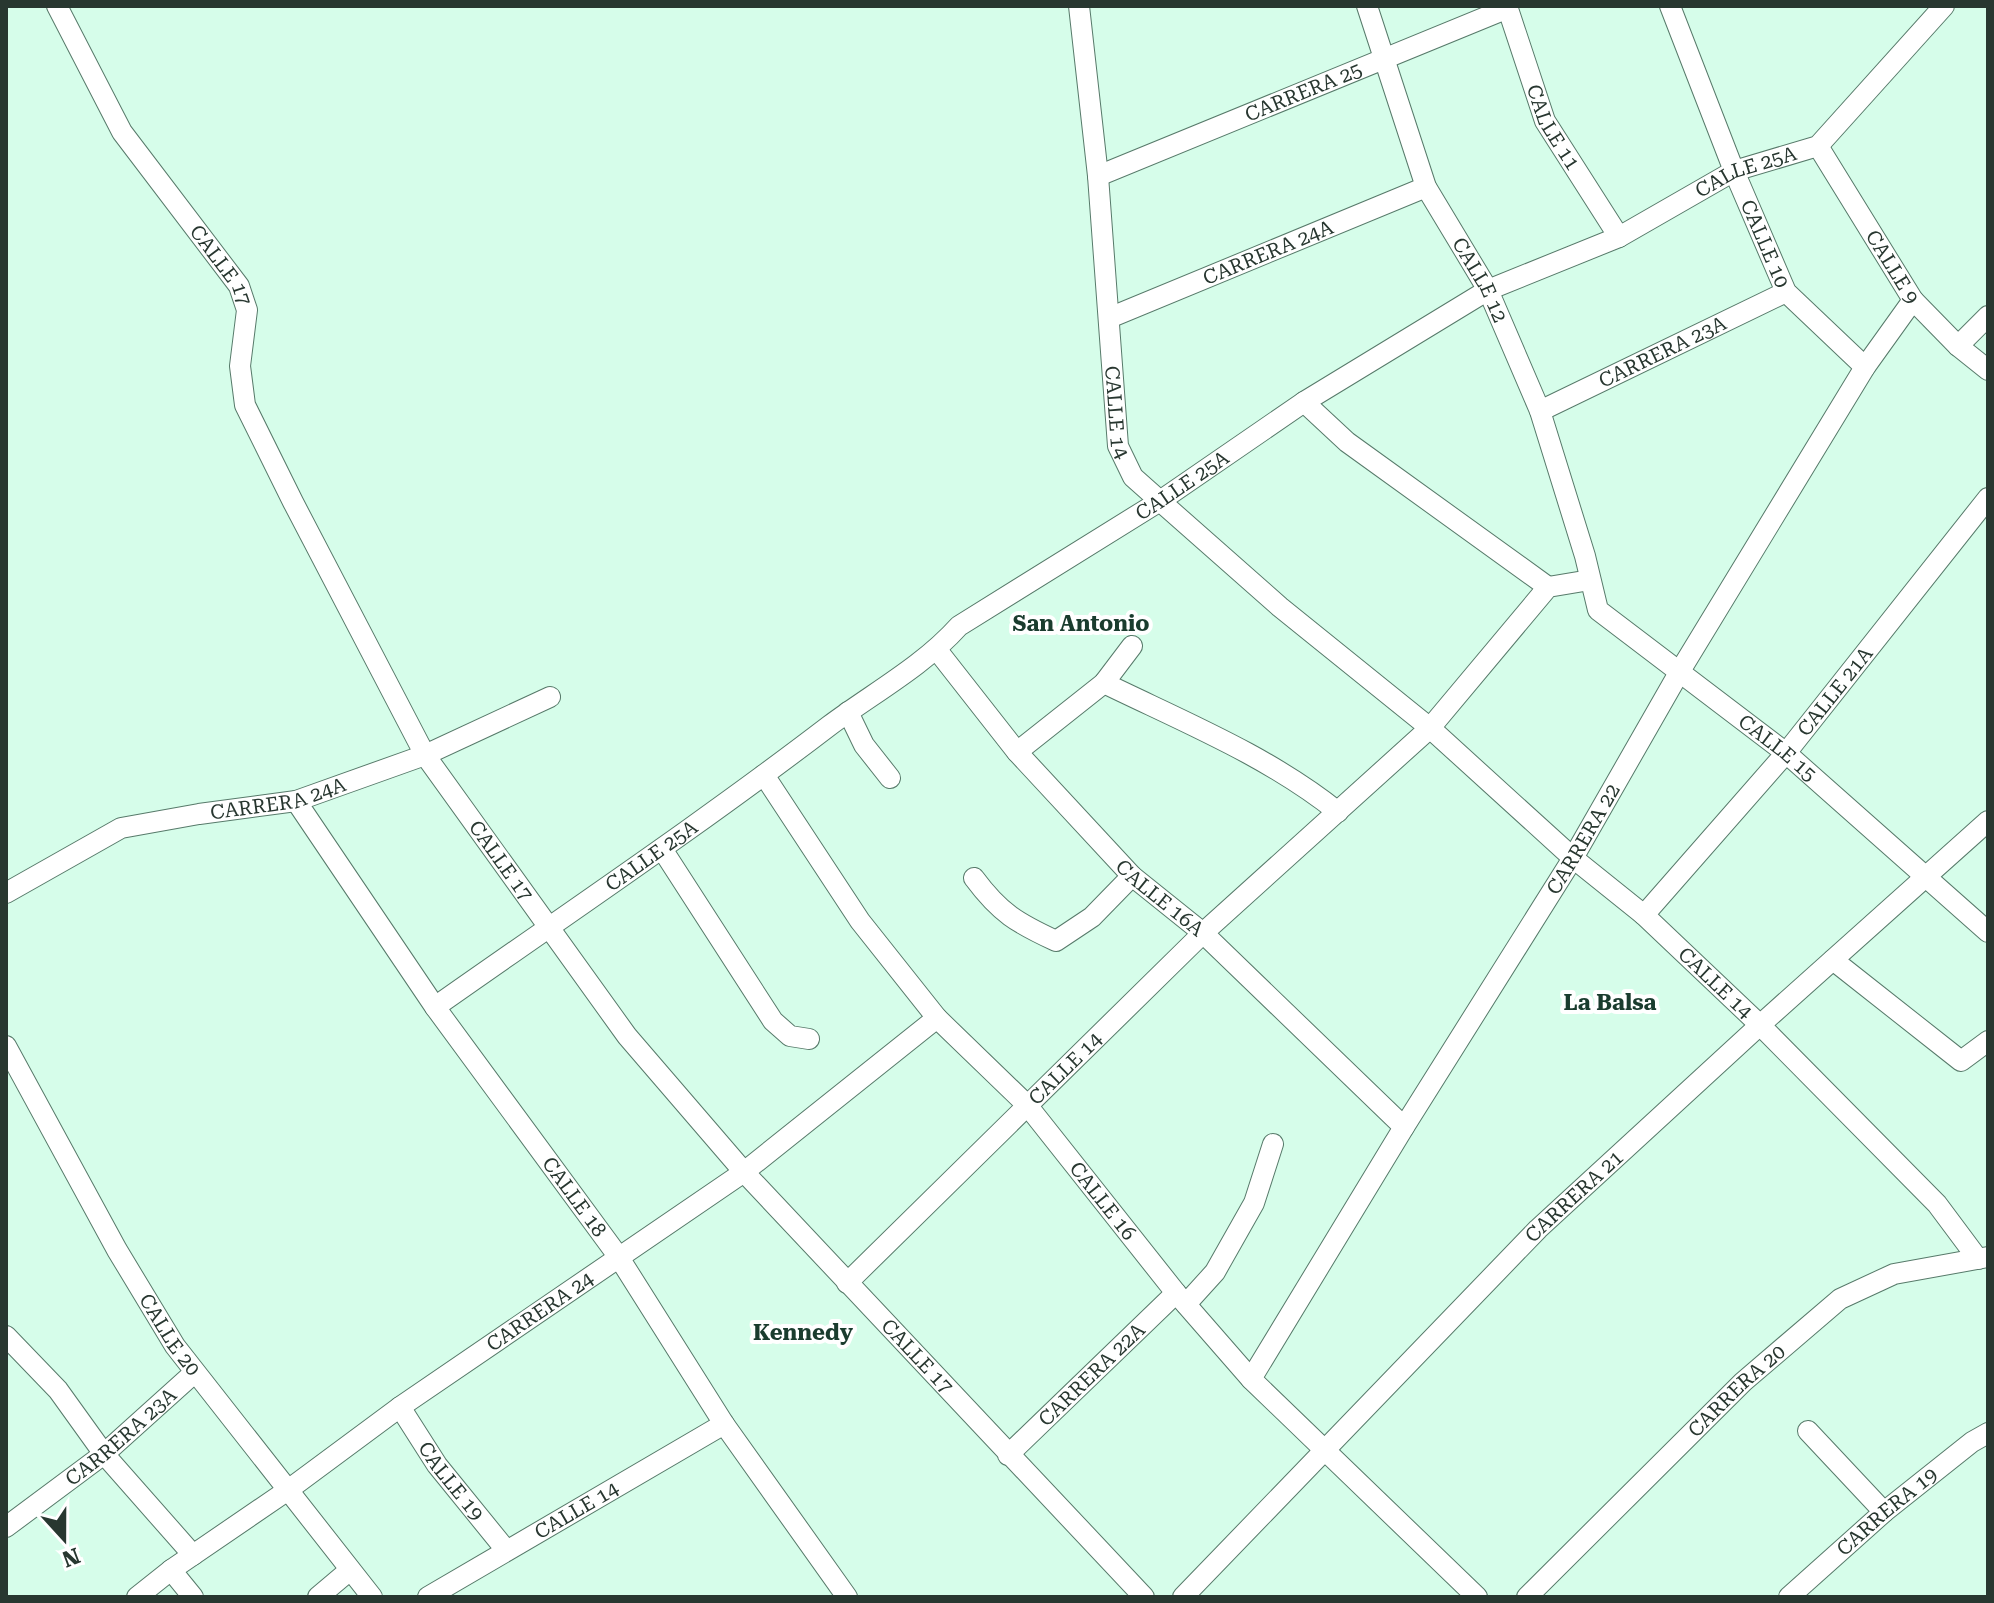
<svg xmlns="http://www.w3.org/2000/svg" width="1994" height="1603" viewBox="0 0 1994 1603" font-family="'Roboto Serif',serif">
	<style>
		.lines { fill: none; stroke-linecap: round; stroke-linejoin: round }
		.minor-casing { stroke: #577a6a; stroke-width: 22 }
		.minor { stroke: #fff; stroke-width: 20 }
		.labels { text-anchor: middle; stroke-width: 8; stroke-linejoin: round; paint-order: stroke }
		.street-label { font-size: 20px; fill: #283730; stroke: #fff }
		.neighbourhood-label { font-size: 22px; font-weight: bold; fill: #1a3c2e; stroke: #fff }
	</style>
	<rect width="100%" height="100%" fill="#d6fdea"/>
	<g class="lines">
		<defs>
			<g id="minor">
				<path id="s1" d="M57,6L122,132L239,286L247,310L240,366L245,405L293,502L425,755L627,1036L744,1172L1144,1597"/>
				<path id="s2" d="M1079,6L1098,176L1118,446L1133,477L1160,501L1280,607L1430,728L1573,858L1644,915L1760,1025L1937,1204L1978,1259"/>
				<path id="s3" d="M1367,6L1426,187L1488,290L1540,411L1585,556L1598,610L1786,753L1988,932"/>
				<path id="s4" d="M1507,6L1545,121L1619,237"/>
				<path id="s5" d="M1670,6L1734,171L1786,292L1865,367"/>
				<path id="s6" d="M1818,146L1913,300L1958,346L1988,370"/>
				<path id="s7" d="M1098,176L1508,8"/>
				<path id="s8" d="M1109,318L1426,187"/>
				<path d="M1958,346L1988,316"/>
				<path d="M1304,402L1347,442L1548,587"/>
				<path id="s9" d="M1540,411L1786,292"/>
				<path id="s10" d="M937,650L1017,752L1132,876L1203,933L1404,1127"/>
				<path d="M1104,683C1184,722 1268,756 1338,812"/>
				<path d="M848,712L864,745L890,778"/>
				<path d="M1017,752L1104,683L1132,646"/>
				<path id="s11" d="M764,775L860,921L937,1018L1027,1105L1176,1293L1251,1379L1477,1597"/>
				<path id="s12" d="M296,801L435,1007L618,1256L724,1424L847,1597"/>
				<path d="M662,849L773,1021L790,1036L809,1039"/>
				<path d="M974,878C1000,913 1017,923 1056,941L1092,917L1132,876"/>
				<path id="s13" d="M6,893L121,828L199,814L296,801L425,755L550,697"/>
				<path id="s14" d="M1644,915L1786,753L1988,498"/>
				<path d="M1833,960L1961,1061L1988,1041"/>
				<path id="s15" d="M435,1007C567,914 701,824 829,726C873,693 922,667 959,626L1160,501L1304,402L1488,290L1619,237L1734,171L1818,146L1944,6"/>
				<path id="s16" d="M6,1046L117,1250L175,1346L372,1597"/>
				<path id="s17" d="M847,1283L1203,933L1430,728L1548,587L1590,580"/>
				<path d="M1186,1304L1215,1272L1254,1203L1273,1144"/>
				<path d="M6,1336L58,1390L104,1454L193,1555"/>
				<path id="s18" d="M1251,1379L1404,1127L1573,858L1680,671L1865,367L1913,300"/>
				<path id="s19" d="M400,1407L437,1465L506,1550"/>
				<path d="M1808,1431L1884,1512"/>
				<path id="s20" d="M1008,1455L1176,1293"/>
				<path id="s21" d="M6,1527L104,1454L194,1373"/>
				<path d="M171,1570L193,1597"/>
				<path id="s22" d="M137,1597L171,1570L288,1490L400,1407L744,1172L937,1018"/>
				<path d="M318,1597L350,1570"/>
				<path id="s23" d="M428,1597L724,1424"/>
				<path id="s24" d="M1183,1597L1538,1229L1760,1025L1988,821"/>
				<path id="s25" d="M1527,1597L1743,1382L1840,1299L1894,1274L1988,1257"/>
				<path id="s26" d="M1789,1597L1884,1512L1972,1442L1988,1433"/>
			</g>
		</defs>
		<use href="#minor" class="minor-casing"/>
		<use href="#minor" class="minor"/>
	</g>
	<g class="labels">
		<g class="street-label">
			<text dy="7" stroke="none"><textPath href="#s7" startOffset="222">CARRERA 25</textPath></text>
			<text dy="7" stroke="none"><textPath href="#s4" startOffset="130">CALLE 11</textPath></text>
			<text dy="7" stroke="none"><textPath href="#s15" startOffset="1560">CALLE 25A</textPath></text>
			<text dy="7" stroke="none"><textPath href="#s5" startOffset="256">CALLE 10</textPath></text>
			<text dy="7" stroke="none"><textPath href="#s8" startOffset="172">CARRERA 24A</textPath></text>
			<text dy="7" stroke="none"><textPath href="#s1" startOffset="308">CALLE 17</textPath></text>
			<text dy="7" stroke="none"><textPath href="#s6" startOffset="142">CALLE 9</textPath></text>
			<text dy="7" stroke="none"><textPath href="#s3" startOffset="298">CALLE 12</textPath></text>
			<text dy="7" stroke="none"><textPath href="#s9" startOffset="136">CARRERA 23A</textPath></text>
			<text dy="7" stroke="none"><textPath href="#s2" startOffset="408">CALLE 14</textPath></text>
			<text dy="7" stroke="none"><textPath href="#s15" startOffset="912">CALLE 25A</textPath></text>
			<text dy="7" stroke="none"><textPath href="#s14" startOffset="294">CALLE 21A</textPath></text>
			<text dy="7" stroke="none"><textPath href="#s3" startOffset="876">CALLE 15</textPath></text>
			<text dy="7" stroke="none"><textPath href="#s13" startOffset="292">CARRERA 24A</textPath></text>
			<text dy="7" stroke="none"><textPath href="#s18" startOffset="634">CARRERA 22</textPath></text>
			<text dy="7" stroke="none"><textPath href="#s15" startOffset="264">CALLE 25A</textPath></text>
			<text dy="7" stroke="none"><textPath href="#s1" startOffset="980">CALLE 17</textPath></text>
			<text dy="7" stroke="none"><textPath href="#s10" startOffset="334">CALLE 16A</textPath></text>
			<text dy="7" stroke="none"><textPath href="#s2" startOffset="1248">CALLE 14</textPath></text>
			<text dy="7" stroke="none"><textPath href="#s17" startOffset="306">CALLE 14</textPath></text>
			<text dy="7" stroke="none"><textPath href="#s24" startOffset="560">CARRERA 21</textPath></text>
			<text dy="7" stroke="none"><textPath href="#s12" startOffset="484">CALLE 18</textPath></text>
			<text dy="7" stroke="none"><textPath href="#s11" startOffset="546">CALLE 16</textPath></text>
			<text dy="7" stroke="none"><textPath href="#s22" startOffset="494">CARRERA 24</textPath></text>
			<text dy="7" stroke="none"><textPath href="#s16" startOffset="332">CALLE 20</textPath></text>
			<text dy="7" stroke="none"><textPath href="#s1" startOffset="1628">CALLE 17</textPath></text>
			<text dy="7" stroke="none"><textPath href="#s20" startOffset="116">CARRERA 22A</textPath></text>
			<text dy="7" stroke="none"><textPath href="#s25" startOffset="294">CARRERA 20</textPath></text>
			<text dy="7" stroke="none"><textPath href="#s21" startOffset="146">CARRERA 23A</textPath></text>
			<text dy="7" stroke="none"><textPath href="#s19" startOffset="90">CALLE 19</textPath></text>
			<text dy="7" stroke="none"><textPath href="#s23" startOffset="172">CALLE 14</textPath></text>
			<text dy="7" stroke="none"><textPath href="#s26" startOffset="130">CARRERA 19</textPath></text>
		</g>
		<g class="neighbourhood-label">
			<text x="1081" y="631">San Antonio</text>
			<text x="1610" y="1010">La Balsa</text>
			<text x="803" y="1340">Kennedy</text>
		</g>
	</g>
	<rect width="1994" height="1603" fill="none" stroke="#283730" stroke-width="16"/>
	<g transform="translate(64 1539) rotate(159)" stroke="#ffffff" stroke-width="6" paint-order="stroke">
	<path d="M0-6L14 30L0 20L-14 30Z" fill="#283730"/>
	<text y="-12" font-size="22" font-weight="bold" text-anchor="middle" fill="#283730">N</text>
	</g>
</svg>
